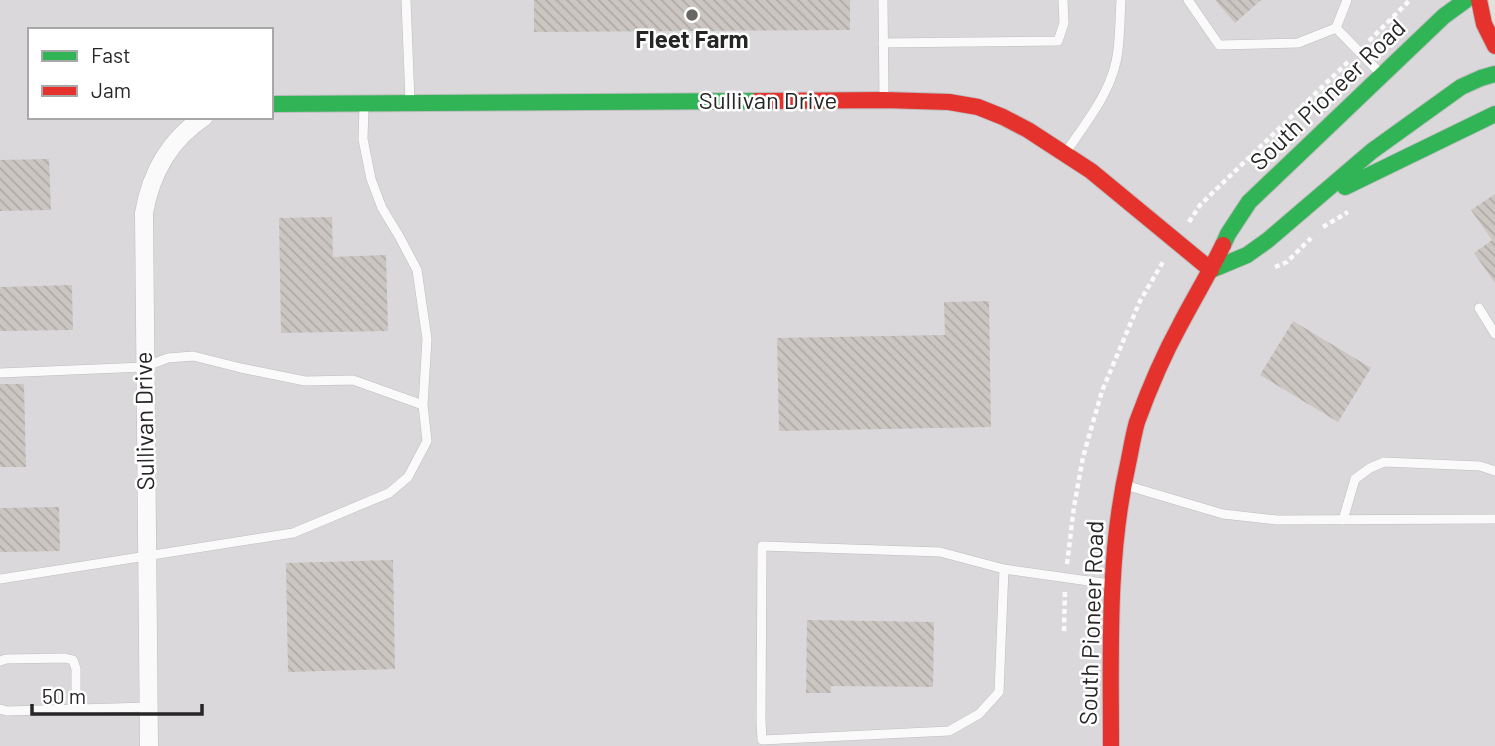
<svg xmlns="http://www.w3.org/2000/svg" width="1495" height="746" viewBox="0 0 1495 746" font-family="Barlow,sans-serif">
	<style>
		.industrial { fill: #dbd8db; fill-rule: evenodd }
		.building { fill: url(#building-back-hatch) }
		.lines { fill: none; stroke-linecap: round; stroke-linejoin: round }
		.lane-casing { stroke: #bebdbe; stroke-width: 10 }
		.street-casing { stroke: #bebdbe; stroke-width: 19 }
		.fast-casing { stroke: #bebdbe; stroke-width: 18 }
		.jam-casing { stroke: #bebdbe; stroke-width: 18 }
		.path { stroke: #fbfafa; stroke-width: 4.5; stroke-dasharray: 5 3.5; stroke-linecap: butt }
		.lane { stroke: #fbfafa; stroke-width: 9 }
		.street { stroke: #fbfafa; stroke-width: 18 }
		.fast { stroke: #30b455; stroke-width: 16 }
		.jam { stroke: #e5322d; stroke-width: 16 }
		.poi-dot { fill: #696765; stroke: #fff; stroke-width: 2.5 }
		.labels { text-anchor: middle; stroke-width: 5; stroke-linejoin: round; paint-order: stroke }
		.poi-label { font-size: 24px; font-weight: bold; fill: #262626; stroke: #fff }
		.street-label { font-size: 24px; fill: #262626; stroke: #fff }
	</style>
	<defs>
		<pattern id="building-back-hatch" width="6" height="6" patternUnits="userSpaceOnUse" patternTransform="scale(1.75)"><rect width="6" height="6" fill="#cbc6c2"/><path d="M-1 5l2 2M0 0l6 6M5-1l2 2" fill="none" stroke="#aeaaa7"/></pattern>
	</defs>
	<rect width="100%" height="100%" fill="#e6e0db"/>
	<path class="industrial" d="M0,0H1459L1495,33V746H0ZM30,30H271V117H30Z"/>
	<path class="building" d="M534,0H850V30L534,32Z
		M1215,0H1261L1235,23Z
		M49,159L51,210L0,211V160Z
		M1495,194V283L1474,253L1492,240L1471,210Z
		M332,217L333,257L386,255L388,331L281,333L279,218Z
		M72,285L73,330L0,331V287Z
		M989,301L991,427L779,431L777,338L945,335L944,302Z
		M1293,321L1371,368L1338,422L1260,375Z
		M0,384H24L26,467H0Z
		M59,507L60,551L0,552V508Z
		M393,560L395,669L288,672L286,563Z
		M807,620L934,622L933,687L831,686V693H806Z"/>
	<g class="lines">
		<defs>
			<path id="lane" d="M406,0L410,101
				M883,0L884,99
				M1188,0L1219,45L1298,43L1336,28L1381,74
				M1336,28L1347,0
				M883,43L1058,41L1064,23L1063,0
				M1066,152C1087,121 1114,89 1118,50C1120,33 1120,16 1121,0
				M1479,308L1495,334
				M0,373L144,367L168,358L193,356L241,368L305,381L353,380L423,405
				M1125,485L1223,514L1277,520L1495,519
				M1343,520L1355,479L1370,468L1384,462L1480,466L1495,471
				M1004,569L999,692L979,714L949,731L762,740L761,720L762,546L940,552L1004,569L1110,584
				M0,579L293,533L389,493L408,477L427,441L423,405L427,339L417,270L399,236L382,208L371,179L363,139L364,107
				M0,661L6,659L65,658L73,660L76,669V710
				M0,709L7,711L149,707"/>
			<path id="street" d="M149,746L144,213C151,173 169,140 204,117"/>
			<path id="fast" d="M271,104L757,101
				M1345,187L1495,114
				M1223,245L1228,234L1249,202L1444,16L1466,0
				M1211,270L1247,255L1268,240L1372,151L1461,87L1481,78L1495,74"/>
			<path id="jam" d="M1479,0L1484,24L1495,46
				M757,101L884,100L949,102L978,107L1003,117L1028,130L1091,171L1211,270
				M1111,746C1111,652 1107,556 1128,464C1131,450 1133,436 1137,422C1149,389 1163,356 1180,325C1194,298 1210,272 1223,245"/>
		</defs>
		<use href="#lane" class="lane-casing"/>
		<use href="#street" class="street-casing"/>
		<use href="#fast" class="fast-casing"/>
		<use href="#jam" class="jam-casing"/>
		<path class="path" d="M1369,41L1410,0
			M1189,222L1200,205L1350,60
			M1323,227L1348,212
			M1275,267L1287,262L1311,238
			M1067,564L1074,507L1083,457L1102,391L1140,301L1163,262
			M1064,631L1065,590"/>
		<use href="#lane" class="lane"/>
		<use href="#street" class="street"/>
		<use href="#fast" class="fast"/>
		<use href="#jam" class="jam"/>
	</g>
	<circle class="poi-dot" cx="692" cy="15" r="7"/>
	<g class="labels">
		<g class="poi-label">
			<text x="692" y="48">Fleet Farm</text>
		</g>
		<g class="street-label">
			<text transform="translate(1328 95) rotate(-44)" y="8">South Pioneer Road</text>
			<text x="768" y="109">Sullivan Drive</text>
			<text transform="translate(145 421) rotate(-91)" y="8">Sullivan Drive</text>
			<text transform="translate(1092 623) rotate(-88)" y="8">South Pioneer Road</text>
		</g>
	</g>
	<rect x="28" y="28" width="245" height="91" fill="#ffffff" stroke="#a8a8a8" stroke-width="2"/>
	<rect x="42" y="51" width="35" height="10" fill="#30b455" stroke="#a8a8a8" stroke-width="2"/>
	<text x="91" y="63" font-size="21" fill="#262626">Fast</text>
	<rect x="42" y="86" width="35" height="10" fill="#e5322d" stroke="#a8a8a8" stroke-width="2"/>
	<text x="91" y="98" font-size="21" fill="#262626">Jam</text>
	<path d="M32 704v10h170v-10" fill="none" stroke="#262626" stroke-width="3.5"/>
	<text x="42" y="704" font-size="21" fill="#262626" stroke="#ffffff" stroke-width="5" paint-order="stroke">50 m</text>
</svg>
